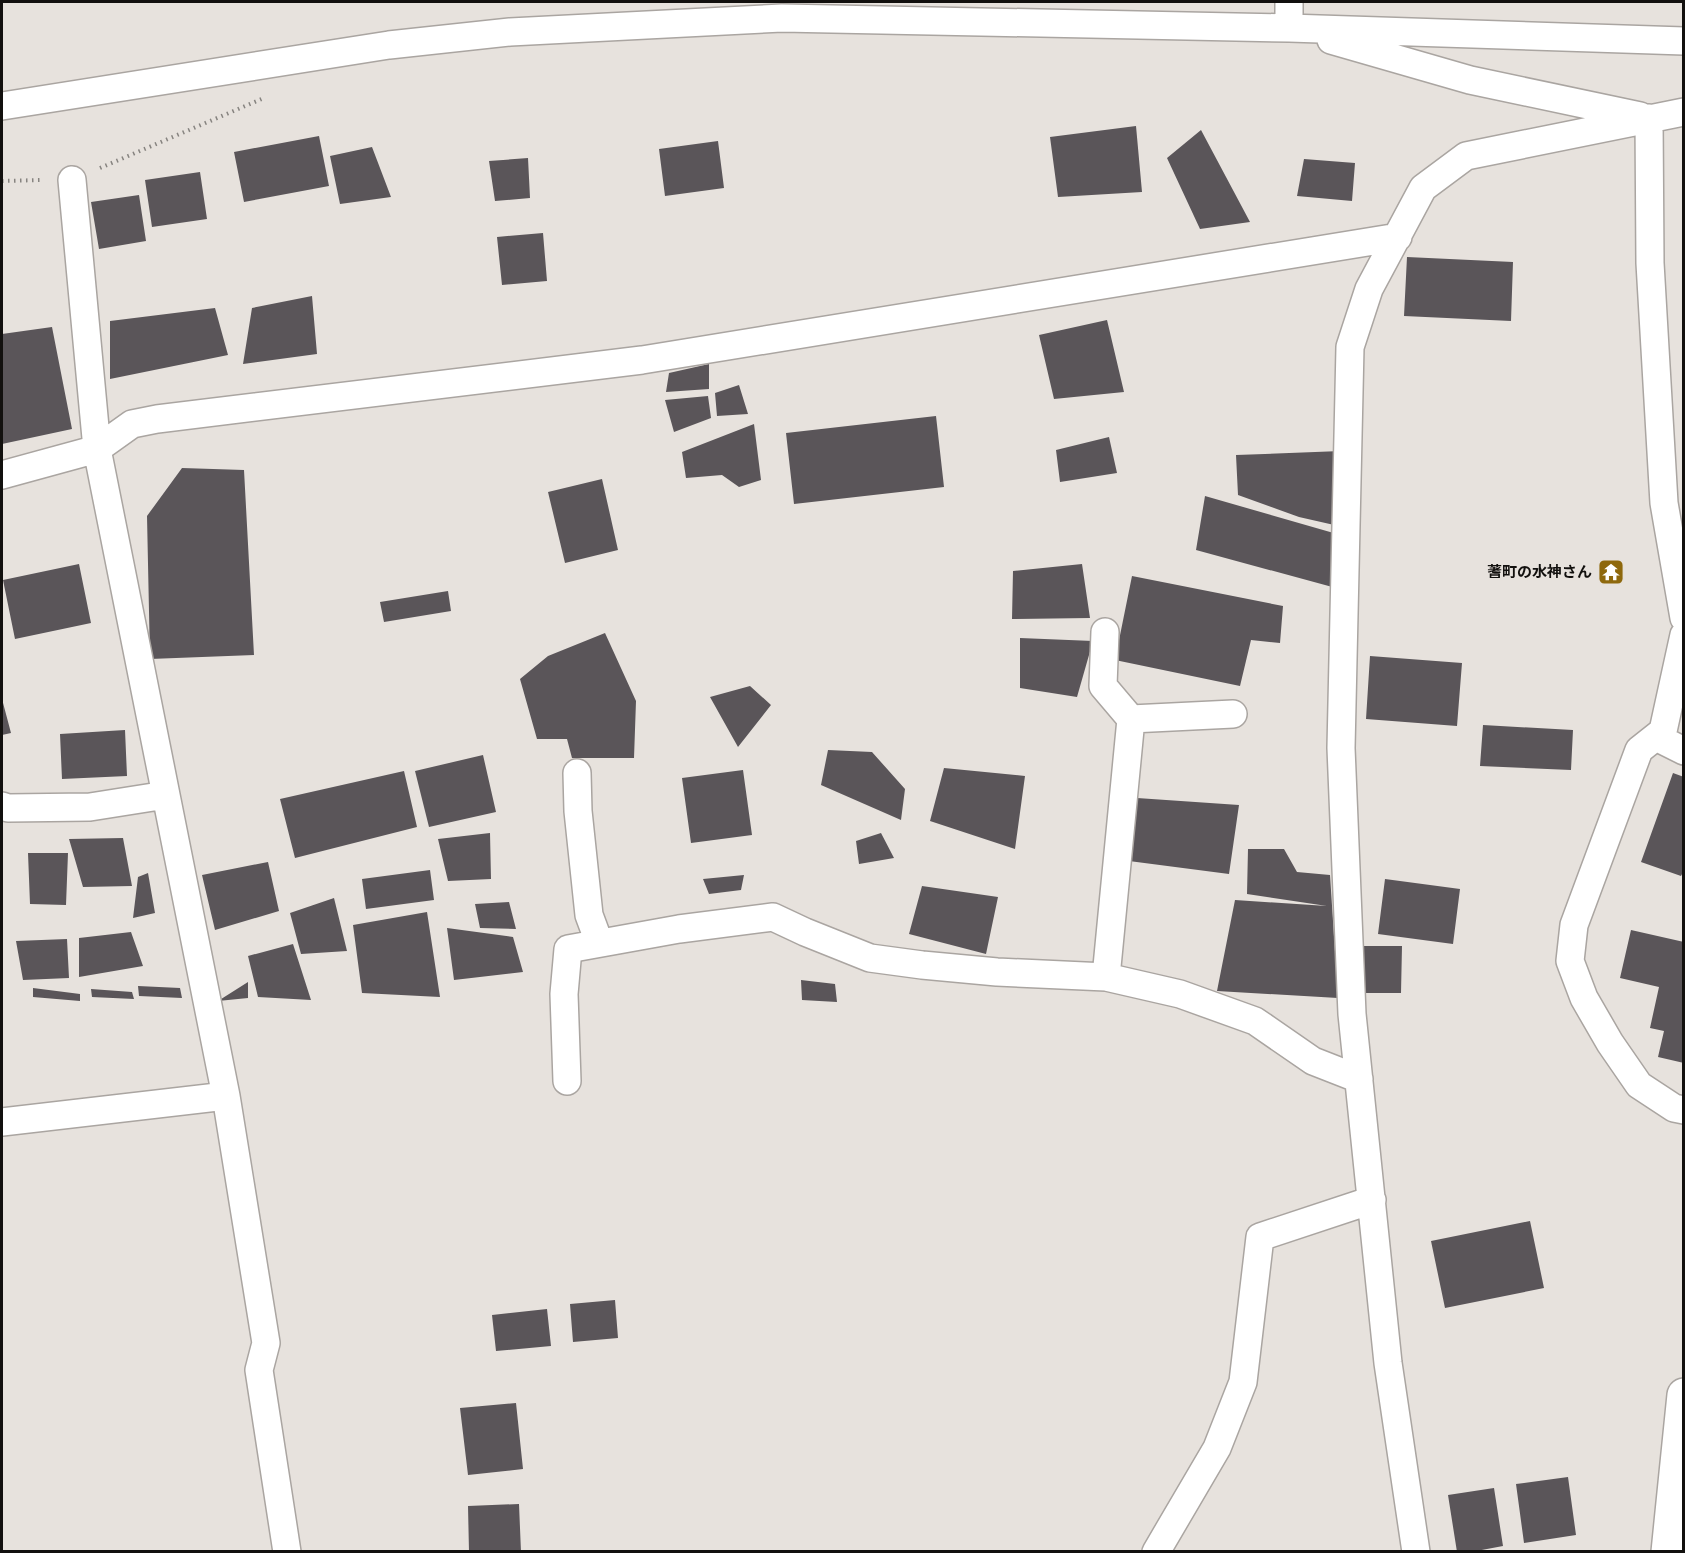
<svg xmlns="http://www.w3.org/2000/svg" width="1685" height="1553" viewBox="0 0 1685 1553" font-family="'Libre Baskerville','Noto Sans JP',serif">
	<style>
		.building { fill: #5a5559 }
		.lines { fill: none; stroke-linecap: round; stroke-linejoin: round }
		.street-casing { stroke: #aaa5a1; stroke-width: 30 }
		.highway-casing { stroke: #aaa5a1; stroke-width: 36 }
		.path { stroke: #878480; stroke-width: 4; stroke-dasharray: 1.5 4.5; stroke-linecap: butt }
		.street { stroke: #fff; stroke-width: 27 }
		.highway { stroke: #fff; stroke-width: 33 }
		.labels { text-anchor: middle; stroke-width: 6; stroke-linejoin: round; paint-order: stroke }
		.poi-label { font-size: 15px; font-weight: bold; fill: #12100e; stroke: #e7e2dd; text-anchor: end }
	</style>
	<rect width="100%" height="100%" fill="#e7e2dd"/>
	<path class="building" d="M1136,126L1142,192L1058,197L1050,137Z
		M1201,130L1250,222L1200,229L1167,158Z
		M319,136L329,186L244,202L234,152Z
		M718,141L724,188L665,196L659,149Z
		M372,147L391,197L340,204L330,156Z
		M528,158L530,198L495,201L489,161Z
		M1304,159L1355,163L1352,201L1297,196Z
		M200,172L207,219L152,227L145,180Z
		M139,195L146,241L99,249L91,202Z
		M543,233L547,281L502,285L497,237Z
		M1407,257L1513,262L1511,321L1404,316Z
		M312,296L317,354L243,364L252,308Z
		M215,308L228,355L110,379V321Z
		M1107,320L1124,392L1054,399L1039,335Z
		M52,327L72,429L2,444V334Z
		M709,364V389L666,392L669,373Z
		M739,385L748,414L717,416L715,393Z
		M708,396L711,418L674,432L665,400Z
		M936,416L944,487L794,504L786,433Z
		M754,424L761,480L739,487L722,475L686,478L682,452Z
		M1109,437L1117,473L1060,482L1056,450Z
		M1341,451L1343,527L1299,517L1238,495L1236,455Z
		M182,468L244,470L254,655L150,659L147,516Z
		M602,479L618,550L565,563L548,492Z
		M1205,496L1344,536L1336,588L1196,550Z
		M79,564L91,623L15,639L3,580Z
		M1082,564L1090,618L1012,619L1013,571Z
		M1132,576L1283,606L1280,643L1251,640L1240,686L1115,660Z
		M448,591L451,611L384,622L380,602Z
		M605,633L636,701L634,758H572L567,739H537L520,679L548,656Z
		M1020,638L1093,641L1077,697L1020,688Z
		M1370,656L1462,663L1457,726L1366,719Z
		M750,686L771,705L738,747L710,697Z
		M2,699L11,733L2,735Z
		M1483,725L1573,730L1571,770L1480,766Z
		M125,730L127,776L62,779L60,734Z
		M828,750L872,752L905,789L901,820L821,785Z
		M483,755L496,812L429,827L415,771Z
		M944,768L1025,776L1015,849L930,821Z
		M743,770L752,835L691,843L682,778Z
		M404,771L417,827L295,858L280,799Z
		M1673,773L1684,777V870L1681,876L1641,862Z
		M1137,798L1239,805L1229,874L1129,861Z
		M490,833L491,879L448,881L438,839Z
		M881,833L894,858L859,864L856,841Z
		M123,838L132,886L83,887L69,839Z
		M1248,849H1284L1297,872L1330,875L1338,998L1217,991L1235,900L1327,906L1247,894Z
		M28,853H68L66,905L30,904Z
		M268,862L279,911L215,930L202,875Z
		M430,870L434,900L366,909L362,879Z
		M148,873L155,913L133,918L138,877Z
		M744,875L741,890L709,894L703,879Z
		M1385,879L1460,889L1453,944L1378,934Z
		M922,886L998,897L986,954L909,934Z
		M334,898L347,951L301,954L290,913Z
		M509,902L516,929L480,928L475,904Z
		M427,912L440,997L362,993L353,925Z
		M447,928L513,937L523,972L454,980Z
		M1631,930L1684,942V1063L1658,1057L1664,1031L1650,1028L1659,987L1620,978Z
		M131,932L143,966L79,977V938Z
		M67,939L69,978L23,980L16,941Z
		M293,944L311,1000L258,997L248,956Z
		M1363,946H1402L1401,993H1362Z
		M801,980L835,984L837,1002L802,1000Z
		M248,982V998L218,1001Z
		M138,986L180,988L182,998L139,996Z
		M33,988L80,994V1001L33,997Z
		M91,989L132,992L134,999L92,997Z
		M1530,1221L1544,1288L1445,1308L1431,1241Z
		M615,1300L618,1338L573,1342L570,1304Z
		M547,1309L551,1346L496,1351L492,1315Z
		M516,1403L523,1469L468,1475L460,1408Z
		M1568,1477L1576,1535L1524,1543L1516,1484Z
		M1494,1488L1503,1546L1471,1552H1457L1448,1495Z
		M519,1504L521,1552H469L468,1506Z"/>
	<g class="lines">
		<defs>
			<path id="street" d="M1289,2V28
				M1331,40L1470,80L1640,116
				M2,106L389,45L510,32L782,18L1289,28L1684,41
				M1649,118L1650,263L1664,503L1684,618
				M72,180L97,449L226,1096L266,1343L259,1370L287,1552
				M2,475L97,449L132,424L157,419L642,360L1398,237
				M1105,632L1103,686L1131,719
				M1684,635L1663,731L1639,750L1574,925L1570,961L1584,998L1610,1043L1639,1085L1674,1108L1684,1110
				M1656,737L1684,751
				M577,773L578,811L589,915L599,942
				M2,806L8,808L90,807L166,795
				M1106,977L1131,719L1233,714
				M567,1081L564,994L568,949L679,929L773,917L805,932L870,958L922,965L997,972L1106,977L1180,994L1255,1021L1313,1061L1359,1079
				M2,1122L226,1096
				M1156,1552L1217,1448L1243,1382L1260,1237L1372,1200
				M1416,1552L1388,1363L1352,1014L1341,748L1350,347L1369,289L1423,188L1466,156L1684,112"/>
			<path id="highway" d="M1668,1552L1684,1395"/>
		</defs>
		<use href="#street" class="street-casing"/>
		<use href="#highway" class="highway-casing"/>
		<path class="path" d="M100,168L264,98
			M2,181L41,180"/>
		<use href="#street" class="street"/>
		<use href="#highway" class="highway"/>
	</g>
	<defs>
		<symbol id="temple-square" viewBox="-11 -11 22 22"><rect x="-9" y="-9" width="18" height="18" rx="4" fill="#8e680c" stroke="#e7e2dd"/><path d="M0-6L5-2H3V0L6.5 2.5H4V6H1.5V3h-3V6H-4V2.5H-6.5L-3 0V-2H-5Z" fill="#fff"/></symbol>
	</defs>
	<g fill-rule="evenodd">
		<use href="#temple-square" x="1596" y="557" width="30" height="30"/>
	</g>
	<g class="labels">
		<g class="poi-label">
			<text x="1592" y="577">蓍町の水神さん</text>
		</g>
	</g>
	<rect width="1685" height="1553" fill="none" stroke="#12100e" stroke-width="6"/>
</svg>
